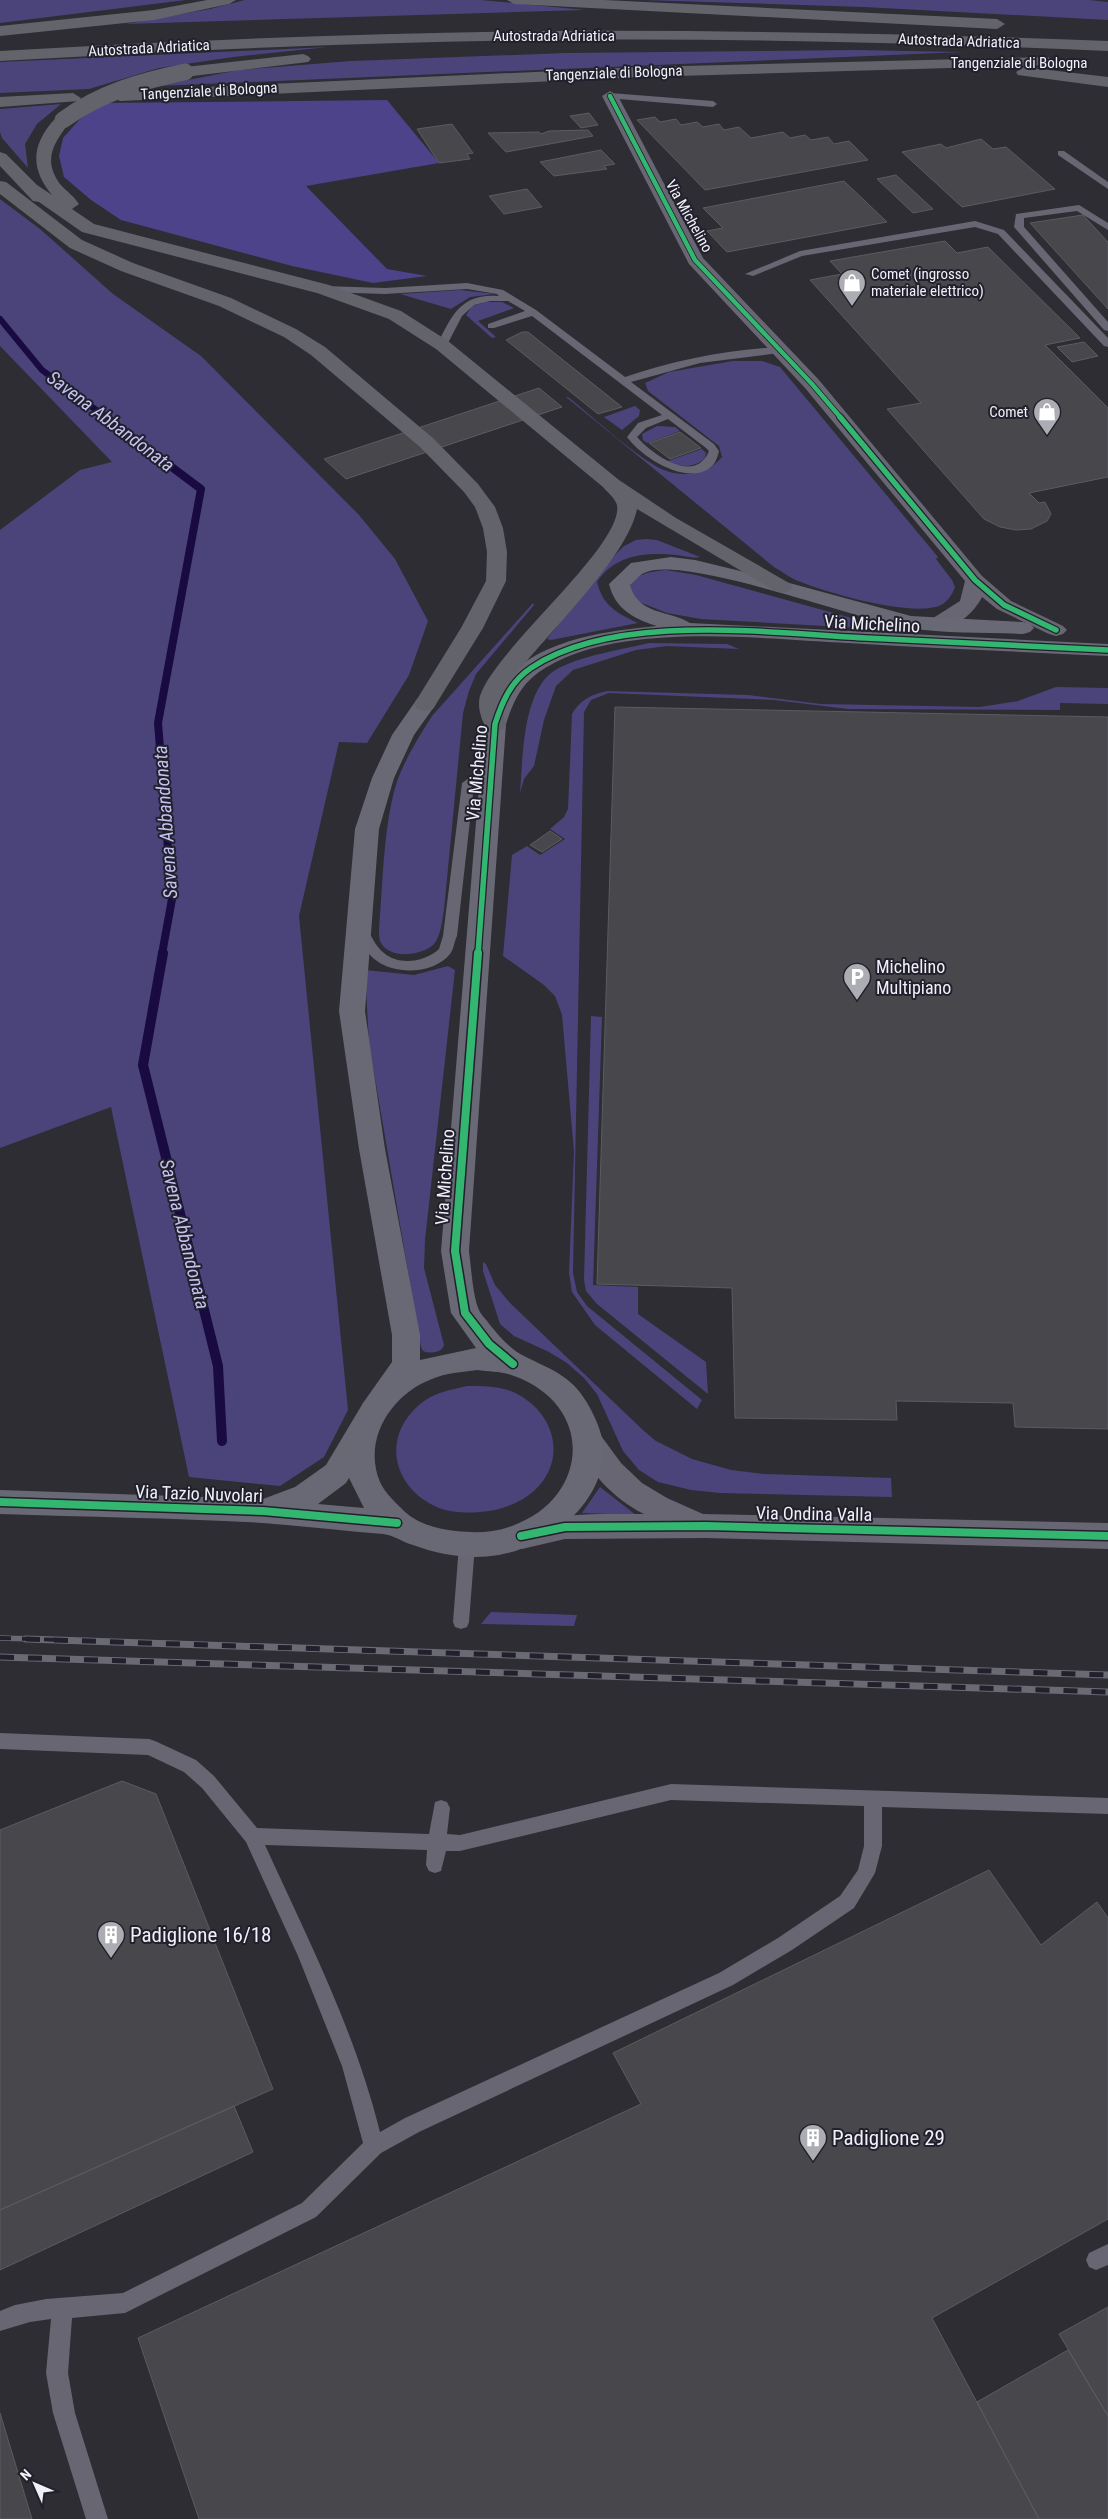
<svg xmlns="http://www.w3.org/2000/svg" width="1108" height="2519" viewBox="0 0 1108 2519" font-family="'Roboto Condensed',sans-serif">
	<style>
		.green { fill: #4a447b }
		.forest { fill: #4c438a }
		.lines { fill: none; stroke-linecap: round; stroke-linejoin: round }
		.stream-far2 { stroke: #190a42; stroke-width: 6 }
		.stream-far1 { stroke: #190a42; stroke-width: 8 }
		.stream { stroke: #190a42; stroke-width: 10 }
		.building { fill: #47474c; stroke: #5b5b60 }
		.lane { fill: #676672; fill-rule: evenodd }
		.street { fill: #676672; fill-rule: evenodd }
		.secondary { fill: #696875; fill-rule: evenodd }
		.highway { fill: #63636c; fill-rule: evenodd }
		.rail-far1-casing { stroke: #6a6a73; stroke-width: 5.5 }
		.rail-casing { stroke: #6a6a73; stroke-width: 7 }
		.rail-far1 { stroke: #21202c; stroke-width: 4; stroke-dasharray: 11; stroke-linecap: butt }
		.rail { stroke: #21202c; stroke-width: 5; stroke-dasharray: 14; stroke-linecap: butt }
		.highway-bridge { stroke: #63636c; stroke-width: 17 }
		.cycleway-far2-casing { stroke: #21202c; stroke-width: 6 }
		.cycleway-far1-casing { stroke: #21202c; stroke-width: 8 }
		.cycleway-casing { stroke: #21202c; stroke-width: 11 }
		.cycleway-far2 { stroke: #33b770; stroke-width: 4.5 }
		.cycleway-far1 { stroke: #33b770; stroke-width: 5.5 }
		.cycleway { stroke: #33b770; stroke-width: 8 }
		.labels { text-anchor: middle; stroke-width: 4; stroke-linejoin: round; paint-order: stroke }
		.far-street-label { font-size: 15px; fill: #f0f0f8; stroke: #21202c }
		.far-poi-label { font-size: 15px; fill: #f0f0f8; stroke: #21202c; text-anchor: start }
		.street-label { font-size: 18px; fill: #f0f0f8; stroke: #21202c }
		.poi-label { font-size: 18px; fill: #f0f0f8; stroke: #21202c; text-anchor: start }
		.water-label { font-size: 19px; font-style: italic; fill: #c3c2ef; stroke: #21202c }
		.near-poi-label { font-size: 21px; fill: #f0f0f8; stroke: #21202c; text-anchor: start }
	</style>
	<rect width="100%" height="100%" fill="#2d2d33"/>
	<path class="green" d="M0,0H186L0,23Z
		M245,0H481L585,10L126,24L210,9Z
		M643,0H1089L1108,2V20L864,7Z
		M328,47L233,57L159,68L89,89L0,93V62Z
		M855,50L963,52L157,86L239,70L351,61L566,53Z
		M61,104L37,124L25,144L28,168L2,138L0,132V109Z
		M0,199L40,229L113,294L201,356L359,515L395,559L428,621L409,675L367,743L339,742L299,916L348,1410L324,1457L280,1486L189,1477L111,1107L0,1148V530L80,470L112,462L0,346Z
		M460,290L495,294L470,297L451,309L400,294Z
		M486,302H502L514,308L478,321L496,337L492,338L466,315L472,306Z
		M733,361H762L780,367L938,557L936,559L952,580L955,587C952,595 948,601 941,605C914,618 828,593 801,582C791,579 783,572 774,567L566,397H568C590,414 645,466 670,472C690,477 709,473 722,457L719,446L648,391L645,383L669,372Z
		M635,406L640,410L639,416L622,430L604,417Z
		M657,426L675,427L680,431L647,443L643,440L642,434Z
		M702,449L706,453L705,458C695,468 680,468 668,461Z
		M646,539L657,540L700,557C693,559 685,556 677,555C647,552 615,554 597,582C603,606 617,613 638,623L551,640L547,639L603,567L624,546L636,540Z
		M666,570L696,575L877,625L881,628L878,629L701,619L667,613L637,601L629,588C634,573 651,572 666,570Z
		M533,603L534,605L476,674L469,691L463,713L444,910C442,920 441,936 434,944C422,956 388,960 380,941C379,938 379,932 379,929C383,883 383,833 395,788C402,764 418,738 432,716Z
		M649,643L727,644L739,649L667,646L636,650L573,670L556,686L544,720L534,766L524,779L520,793C523,758 522,688 557,669C583,655 621,650 649,643Z
		M1056,687L1108,688V704L1060,703V710L848,709L774,700L609,693L591,700L584,712L573,1273L577,1292L587,1306L702,1400L697,1409L595,1325L572,1292L569,1273L574,1152L562,1015L555,996L544,985L503,956L512,855L527,846L540,855L565,839L550,829L564,817L568,809L572,714C581,699 591,695 607,691L748,695L821,704L980,707L1018,701Z
		M448,966L455,970L425,1240L424,1268L444,1345C442,1353 430,1354 423,1351L421,1347L369,1043L365,970L414,975Z
		M591,1016L602,1017L593,1285L638,1287V1314L706,1362L708,1394L597,1304L586,1291L584,1280Z
		M483,1262L486,1264L495,1285L510,1303L644,1431L656,1441L692,1459L731,1470L764,1474L891,1478L892,1497L720,1493L691,1490L658,1482L639,1470L623,1451L597,1394L584,1378L567,1363L549,1352L514,1336L500,1324L483,1271Z
		M467,1386C484,1386 504,1386 519,1395C555,1415 567,1459 535,1490C521,1503 499,1511 480,1512C467,1513 452,1513 439,1508C394,1489 380,1439 419,1405C432,1393 450,1390 467,1386Z
		M600,1487L636,1515L582,1513Z
		M491,1612L577,1615L574,1626L481,1624Z"/>
	<path class="forest" d="M387,100L439,163L306,186L387,269L427,276L373,283L292,266L121,220L91,200L64,177L59,156L63,138L80,119L103,103Z"/>
	<g class="lines">
		<path class="stream-far2" d="M0,319L42,370L107,418"/>
		<path class="stream-far1" d="M105,417L201,489L158,723L172,899L162,954"/>
		<path class="stream" d="M163,953L143,1065L218,1366L222,1441"/>
	</g>
	<path class="building" d="M589,113L598,125L581,128L570,116Z
		M655,117L660,122L676,119L681,125L697,122L703,127L719,124L724,130L739,127L751,138L783,132L790,138L805,135L811,140L828,137L834,144L849,141L868,160L705,190L637,120Z
		M452,124L473,153L467,154L470,159L439,163L417,129Z
		M588,130L593,136L506,152L488,133L539,132L541,134L549,131Z
		M981,139L993,149L1006,147L1055,189L962,207L902,152L941,144L946,148Z
		M601,150L615,164L604,166L607,169L554,176L540,162Z
		M896,175L933,209L913,213L877,179Z
		M844,181L887,222L727,252L707,231L723,228L703,208Z
		M527,189L542,207L504,214L489,196Z
		M1083,215L1108,242V309L1030,223Z
		M945,241L957,253L988,247L1080,338L1045,345L1108,408V477L1029,493L1039,503L1045,502L1051,514L1047,521L1031,529L1016,530L1000,527L984,519L887,409L921,403L810,280L842,274L830,261Z
		M522,332H528L622,407L598,414L506,340Z
		M1084,342L1098,356L1072,362L1057,347Z
		M539,388L562,407L346,479L324,459Z
		M680,432L701,448L670,459L649,443Z
		M615,707L1108,717V1429L1015,1427L1013,1403L896,1401L897,1420L735,1418L732,1288L597,1284Z
		M550,831L562,839L542,852L530,845Z
		M122,1781L156,1794L273,2089L0,2210V1830Z
		M989,1870L1041,1945L1097,1902L1108,1918V2219L932,2318L1039,2519H199L138,2338L641,2104L613,2053Z
		M234,2106L253,2152L0,2270V2210Z
		M1108,2307V2416L1059,2334Z
		M1068,2350L1108,2416V2519H1039L977,2402Z
		M0,2413L32,2519H0Z"/>
	<g class="lines">
		<path class="lane" d="M610,93L713,101L717,104L713,107L607,98L606,96Z
			M1058,151H1064L1108,182V189L1058,155Z
			M1079,205L1108,223V230L1077,211L1024,218V227L1108,322V331L1104,330L1014,227L1016,214Z
			M975,221L1004,230L1108,338V347L1104,346L998,234L975,227L802,256L753,276L745,274L800,251Z
			M467,283L503,290L536,310L625,377C675,360 726,350 779,347L784,350L779,353L700,363L631,382L714,444L719,451C718,455 716,462 713,465C690,489 641,457 627,437L638,423L662,415L532,316L494,328H488V324L525,311L508,301H490L474,305L462,316L446,347H438L437,345C452,315 461,293 499,296L497,294L467,289L385,294L323,292L318,289L323,286L385,288ZM668,419L706,448L709,451C695,485 653,455 637,437L646,428Z
			M492,762L498,766L496,769L474,785L457,936C454,942 454,949 450,954C434,974 396,975 377,961C366,954 360,940 354,929L356,926H366C371,935 375,946 384,953C399,966 425,962 439,949L443,936L462,783Z
			M467,1538L473,1540L475,1545L469,1622L467,1627L461,1629L455,1627L453,1622L459,1545L461,1540Z
			M0,1733L149,1739L155,1741L196,1760L214,1776L257,1828L429,1834L435,1802L441,1800L447,1802L450,1808L447,1834L460,1835L671,1784L1108,1798V1814L882,1807V1846L875,1873L854,1908L792,1950L733,1985L419,2132L381,2153L316,2217L125,2313L72,2318L68,2373L75,2413L108,2519H86L53,2413L46,2373L51,2319L30,2322L0,2331V2311L15,2305L46,2299L123,2293L302,2203L363,2143L342,2066L298,1956L246,1842L202,1788L184,1772L148,1755L0,1749ZM671,1800L864,1806V1846L858,1870L840,1896L778,1938L719,1973L405,2118L380,2132C355,2031 308,1939 265,1845L427,1850L426,1865L429,1871L435,1873L441,1871L446,1851H460Z
			M1108,2244V2265L1096,2270L1089,2267L1086,2260L1089,2253Z"/>
		<path class="street" d="M610,91L618,96L703,258L819,380L982,576L1011,601L1063,626L1067,630L1063,634L1056,636L1049,634L997,609L982,597C973,615 950,634 930,628L926,624L930,620L960,601L965,581L805,388L689,264L602,96Z
			M589,1429L599,1433L621,1463L642,1483L667,1498L703,1514L1108,1523V1549L706,1538L565,1539L522,1549L511,1545L507,1536L511,1527C554,1512 599,1514 644,1514C612,1498 590,1472 574,1441L579,1433Z"/>
		<path class="secondary" d="M671,557L695,560L782,581L911,616L1023,622L1030,624L1034,628L1030,632L1023,634C986,632 945,634 909,628C858,620 683,554 644,573C639,575 634,582 630,585C638,615 669,610 690,623L1108,644V656C1021,652 934,648 848,643C761,639 635,623 556,662C526,677 516,693 506,724L469,1251C471,1266 473,1298 479,1310C481,1315 487,1320 490,1325C499,1336 511,1350 524,1356C554,1371 573,1376 590,1408C596,1419 601,1431 603,1443C608,1501 550,1546 499,1555C469,1560 440,1555 413,1545C402,1542 394,1535 383,1534C343,1531 303,1526 263,1523C176,1518 88,1517 0,1514V1490L263,1499L295,1487L326,1465L363,1403L392,1362V1335L359,1149L339,1011L355,829L372,778L392,735L417,699L425,697L433,699L436,704L414,735L394,778L379,829L365,1011L385,1149L420,1335V1360L476,1348L451,1313L441,1251L484,724C489,708 495,692 505,680C540,639 607,631 657,626C634,619 615,609 609,584L631,563ZM477,1370C489,1372 503,1371 514,1376C597,1406 589,1501 509,1527C492,1533 473,1533 456,1531C437,1529 418,1524 404,1511C395,1502 385,1493 380,1482C362,1439 392,1394 432,1379C446,1373 462,1372 477,1370ZM349,1478L364,1508L318,1504L346,1483Z"/>
		<path class="highway" d="M207,0H236L229,4L154,20L0,36V26L154,10Z
			M507,0H604L997,19L1005,24L997,29L514,4Z
			M554,31C739,30 923,34 1108,41V51C922,43 737,38 551,40C367,42 184,50 0,61V51C185,40 369,33 554,31Z
			M303,54L308,56L311,59L308,62L185,77L177,72L185,67Z
			M1048,57L1056,62L1053,65L643,77L120,101L112,96L120,91L643,67Z
			M1024,67L1108,77V87L1018,75L1016,72Z
			M73,93L81,98L79,101L0,107V97Z
			M63,115L71,120C56,141 41,158 60,184C66,191 74,196 79,204L72,209L94,224L329,285L401,311L448,341L619,480L676,518L789,583L792,587L789,591L782,593L775,591L637,509C628,557 545,636 513,678C502,695 500,705 506,724L503,729L495,731L487,729C481,720 477,706 480,696C495,649 624,546 617,505C615,498 607,492 603,487L436,349L389,319L317,293L82,232L39,202L33,201L0,166V152L6,154L37,185L52,195C35,174 30,154 46,130C50,124 55,117 63,115Z
			M0,181L6,182L82,240L133,263L231,298L296,329L325,347L434,439L478,484L495,507L503,528L507,552L506,581L483,628L433,709L425,711L417,709L414,704L461,628L486,581L487,552L483,528L475,507L464,492L420,447L311,355L284,337L219,306L121,271L70,248L0,194Z"/>
		<defs>
			<path id="rail-far1" d="M0,1638L64,1640"/>
			<path id="rail" d="M26,1639L1108,1675
				M0,1657L1108,1692"/>
		</defs>
		<use href="#rail-far1" class="rail-far1-casing"/>
		<use href="#rail" class="rail-casing"/>
		<use href="#rail-far1" class="rail-far1"/>
		<use href="#rail" class="rail"/>
		<path class="highway-bridge" d="M63,120C100,93 141,81 185,72"/>
		<defs>
			<path id="cycleway-far2" d="M610,96L695,260L812,384L841,418"/>
			<path id="cycleway-far1" d="M840,417L975,580L1004,605L1056,630
				M478,954L495,724C502,702 511,681 531,668C614,612 770,633 866,638C946,642 1027,646 1108,650"/>
			<path id="cycleway" d="M478,953L455,1251L465,1313L489,1344L513,1364
				M0,1502L263,1511L397,1523
				M521,1536L565,1527L706,1526L1108,1536"/>
		</defs>
		<use href="#cycleway-far2" class="cycleway-far2-casing"/>
		<use href="#cycleway-far1" class="cycleway-far1-casing"/>
		<use href="#cycleway" class="cycleway-casing"/>
		<use href="#cycleway-far2" class="cycleway-far2"/>
		<use href="#cycleway-far1" class="cycleway-far1"/>
		<use href="#cycleway" class="cycleway"/>
	</g>
	<defs>
		<symbol id="shop-pin" viewBox="-11 -11 22 30"><path d="M0 17L-7.5 6A9.5 9.5 0 1 1 7.5 6Z" fill="#acacb3" stroke="#21202c"/><path d="M-5-2.5h2.3a2.7 3.5 0 0 1 5.4 0H5L5.5 6h-11ZM-1.5-2.5h3a1.5 2.3 0 0 0-3 0Z" fill="#fff"/></symbol>
		<symbol id="parking-pin" viewBox="-11 -11 22 30"><path d="M0 17L-7.5 6A9.5 9.5 0 1 1 7.5 6Z" fill="#acacb3" stroke="#21202c"/><path d="M-3.5-5.5H1a3.5 3.5 0 0 1 0 7H-1V5.5H-3.5ZM-1-3.4V-.6H.8a1.4 1.4 0 0 0 0-2.8Z" fill="#fff"/></symbol>
		<symbol id="building-pin" viewBox="-11 -11 22 30"><path d="M0 17L-7.5 6A9.5 9.5 0 1 1 7.5 6Z" fill="#acacb3" stroke="#21202c"/><path d="M-4-6H4V6H1V3H-1V6H-4ZM-2.5-4.3h1.7v1.8h-1.7ZM.8-4.3h1.7v1.8H.8ZM-2.5-1h1.7V.8h-1.7ZM.8-1h1.7V.8H.8Z" fill="#fff"/></symbol>
	</defs>
	<g fill-rule="evenodd">
		<use href="#shop-pin" x="836" y="267" width="32" height="43"/>
		<use href="#shop-pin" x="1031" y="396" width="32" height="43"/>
		<use href="#parking-pin" x="841" y="961" width="32" height="43"/>
		<use href="#building-pin" x="95" y="1919" width="32" height="43"/>
		<use href="#building-pin" x="797" y="2122" width="32" height="43"/>
	</g>
	<g class="labels">
		<g class="far-street-label">
			<text x="554" y="41">Autostrada Adriatica</text>
			<text transform="translate(959 41) rotate(2)" y="5">Autostrada Adriatica</text>
			<text transform="translate(149 48) rotate(-3)" y="5">Autostrada Adriatica</text>
			<text x="1019" y="68">Tangenziale di Bologna</text>
			<text transform="translate(614 73) rotate(-2)" y="5">Tangenziale di Bologna</text>
			<text transform="translate(209 91) rotate(-3)" y="5">Tangenziale di Bologna</text>
			<text transform="translate(689 216) rotate(61)" y="5">Via Michelino</text>
		</g>
		<g class="far-poi-label">
			<text x="871" y="279">Comet (ingrosso<tspan x="871" dy="17">materiale elettrico)</tspan></text>
			<text x="1028" y="417" text-anchor="end">Comet</text>
		</g>
		<g class="street-label">
			<text transform="translate(872 624) rotate(3)" y="6">Via Michelino</text>
			<text transform="translate(477 773) rotate(-85)" y="6">Via Michelino</text>
			<text transform="translate(445 1177) rotate(-86)" y="6">Via Michelino</text>
			<text transform="translate(199 1494) rotate(2)" y="6">Via Tazio Nuvolari</text>
			<text transform="translate(814 1514) rotate(1)" y="6">Via Ondina Valla</text>
		</g>
		<g class="poi-label">
			<text x="876" y="973">Michelino<tspan x="876" dy="21">Multipiano</tspan></text>
		</g>
		<g class="water-label">
			<text transform="translate(111 421) rotate(37)" y="7">Savena Abbandonata</text>
			<text transform="translate(165 822) rotate(-94)" y="7">Savena Abbandonata</text>
			<text transform="translate(185 1234) rotate(76)" y="7">Savena Abbandonata</text>
		</g>
		<g class="near-poi-label">
			<text x="130" y="1942">Padiglione 16/18</text>
			<text x="832" y="2145">Padiglione 29</text>
		</g>
	</g>
	<g transform="translate(35 2484) rotate(315)" stroke="#21202c" stroke-width="4" paint-order="stroke">
	<path d="M0-4L9 19L0 12L-9 19Z" fill="#f0f0f8"/>
	<text y="-8" font-size="14" font-weight="bold" text-anchor="middle" fill="#f0f0f8">N</text>
	</g>
</svg>
